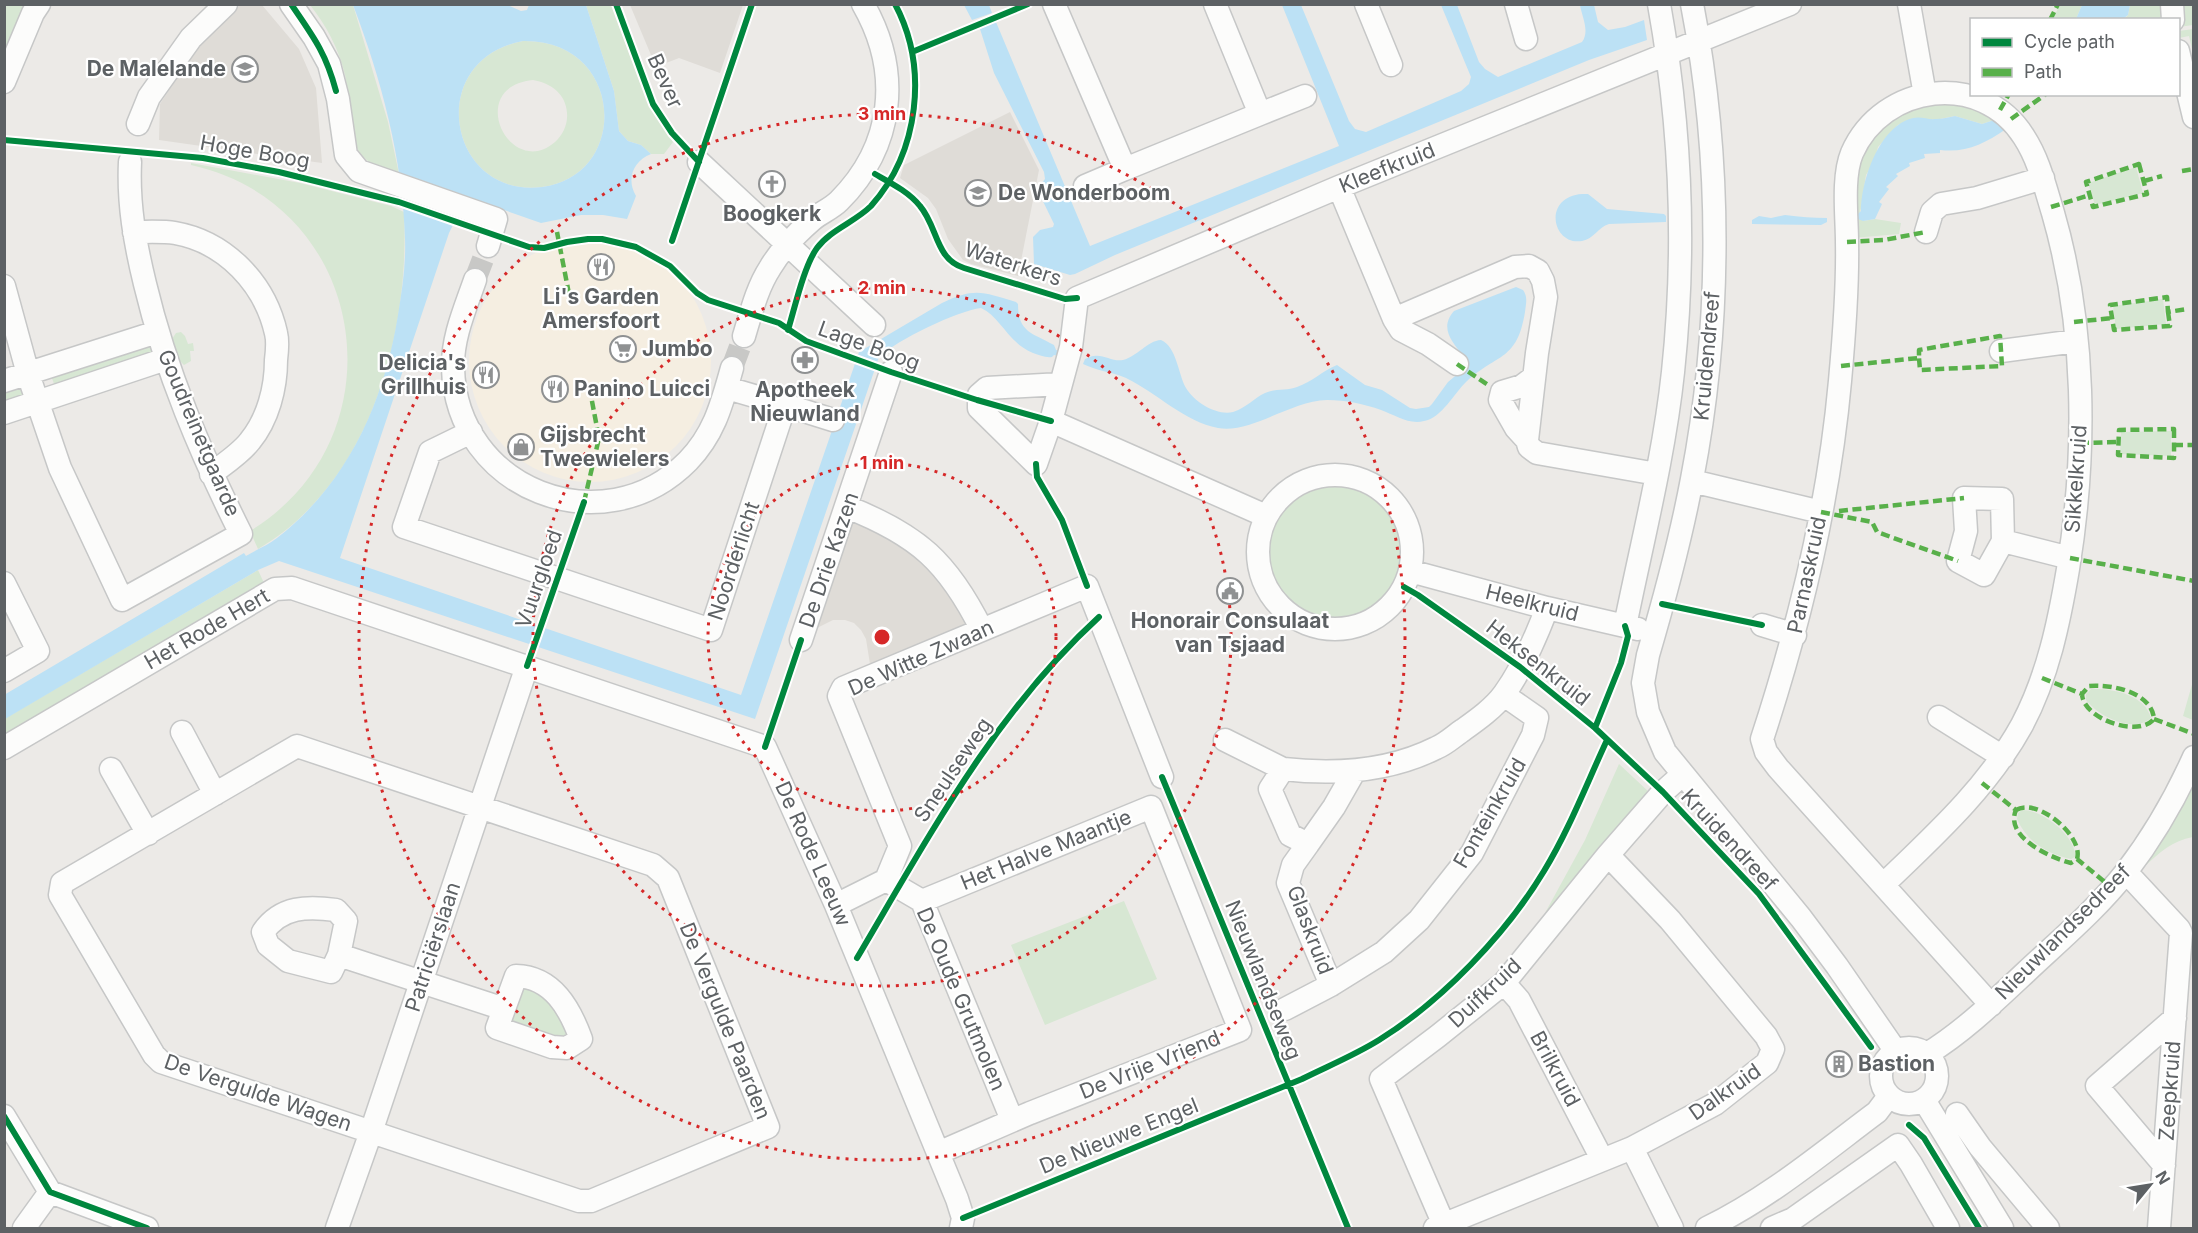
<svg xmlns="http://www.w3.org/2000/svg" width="2198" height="1233" viewBox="0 0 2198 1233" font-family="Inter,sans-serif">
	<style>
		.commercial { fill: #f5eee1 }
		.education { fill: #dfdcd7 }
		.green { fill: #d7e7d3; fill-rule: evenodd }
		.water { fill: #bce1f5; fill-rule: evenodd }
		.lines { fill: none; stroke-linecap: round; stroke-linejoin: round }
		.minor-tunnel { stroke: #c8c8c6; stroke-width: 22; stroke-dasharray: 22 11; stroke-linecap: butt }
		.minor-casing { stroke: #c6c7c7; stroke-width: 25 }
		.minor { stroke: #fcfcfb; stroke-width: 22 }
		.quiet { stroke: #58b04a; stroke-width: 4.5; stroke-dasharray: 9 4.5; stroke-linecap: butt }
		.cycleway-casing { stroke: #fff; stroke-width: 10 }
		.cycleway { stroke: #00873e; stroke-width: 6 }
		.ring { fill: none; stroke: #d62828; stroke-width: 3; stroke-dasharray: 3 6 }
		.labels { text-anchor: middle; stroke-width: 4.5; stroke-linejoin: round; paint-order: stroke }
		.poi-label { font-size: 21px; font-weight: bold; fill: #5d6164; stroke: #fff; text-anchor: start }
		.street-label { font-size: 21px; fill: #5d6164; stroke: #fff }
		.centre { fill: #d62828; stroke: #fff; stroke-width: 3 }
		.ring-label { font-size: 18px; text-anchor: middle; font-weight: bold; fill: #d62828; stroke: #fff; stroke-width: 4.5; stroke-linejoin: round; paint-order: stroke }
	</style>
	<rect width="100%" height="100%" fill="#eceae7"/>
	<path class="commercial" d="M469 361a121 121 0 1 1 242 0a121 121 0 1 1-242 0Z"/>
	<path class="education" d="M240,5H262L299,49L316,88L322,163L159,140L160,104L194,51Z
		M630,5H743L720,73L679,58L656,67Z
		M1010,112L1039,170L1018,276L971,264L963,260L948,239L936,209L928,198L900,178L904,165Z
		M857,519L928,560L969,624L870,664L866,639L861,630L854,623L845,620H833L817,628L848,524Z"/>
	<path class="green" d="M5,5H32L5,63Z
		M310,5H353L388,122L399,174C390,170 376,168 369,162C343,142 351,103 345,75C339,49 326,25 310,5Z
		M586,5H611L647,102L673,142L664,154H651L641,145L628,141L619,131L614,91Z
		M2060,5H2082L2076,19L2052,20Z
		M2130,5H2161L2162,19L2123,20L2128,15Z
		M2176,5H2193V25L2179,27Z
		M2193,29H2194L2193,53L2189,36L2179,38V31Z
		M523,41C625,39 631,176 542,187C448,199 423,60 523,41ZM533,80C551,83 566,94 567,113C568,124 563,135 555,142C510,181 464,87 533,80Z
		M1964,101L1994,120L1982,124L1955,116L1935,120L1914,118L1898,125L1878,147L1874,162L1866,175L1860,214L1863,221L1875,219L1901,223L1899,234L1853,238L1852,195L1867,139L1912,104Z
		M191,163L300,183L391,206L404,212C410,334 371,483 258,549L250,531C404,437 369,204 191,165Z
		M2136,167L2143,193L2095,205L2088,183Z
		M2163,299L2166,324L2116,329L2113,306Z
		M181,332L185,336L188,344L193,343L194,351H190L191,361L184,365L179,360L172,339L176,333Z
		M153,339L158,355L56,389L50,373Z
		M22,382L27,398L5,406L4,387Z
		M2171,431V456L2120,454L2121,432Z
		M1264 552a71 71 0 1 1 142 0a71 71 0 1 1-142 0Z
		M258,570L264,583L5,737L4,719Z
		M2193,681L2194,720H2193L2183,716Z
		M2091,689C2111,688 2145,694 2151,718C2133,734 2098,716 2086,700V694Z
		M1619,764L1649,792L1545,913L1585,840Z
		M2193,773V837C2172,841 2160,852 2145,866L2141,861Z
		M2022,810C2042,809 2077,837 2075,857L2071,859C2047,854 2027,842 2017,819L2018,813Z
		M1124,901L1157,979L1045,1025L1011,945Z
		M526,985L554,1000L567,1034L556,1039L511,1025C510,1012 516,992 526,985Z"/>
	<path class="water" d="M505,4L521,11L527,10L529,5H586L614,91L619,131L628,141L641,145L651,154C633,161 626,179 636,196L627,219L603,215H581L541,223L467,197L449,233L340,558L741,695L859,352L942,303C975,287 983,292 1016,302L1018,304C1018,333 1033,333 1054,345L1056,350L1059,351L1058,356L1054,355L1052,357C1045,358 1040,355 1033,353C1007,342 1001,317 981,308C957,311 897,340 879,357L755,719L279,561L258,570L5,719L4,695L244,553L246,556C256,550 268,545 277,538C348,483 384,402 398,315C402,290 406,265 405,239C403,160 381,78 353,5ZM523,41C625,39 631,176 542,187C448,199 423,60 523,41Z
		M964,5H989L992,13L972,20Z
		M1282,5H1301L1349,121L1355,129L1366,132L1461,91L1469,84L1471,77L1441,5H1457L1479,62L1485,69L1498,77L1582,42C1590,31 1582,17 1580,5H1594L1598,22L1608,30L1625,27L1644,20L1647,40L1589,60L1115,255L1075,274L1070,275L1034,264L1033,237L1040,230L1053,227L1054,224L1037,189L1045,179L1044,172L994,73L980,29L996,22L1090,246L1339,146Z
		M2130,5L2128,15L2123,19H2076L2082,5Z
		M1955,116L1982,124L1994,120L2006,129C1984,144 1966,153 1940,150V153L1924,154L1925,158L1909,163L1910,166L1896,174L1898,176L1886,187L1889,189L1879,202L1882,204L1875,219L1863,221L1858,219L1857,215L1861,211C1861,181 1879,126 1913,118C1921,116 1928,120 1936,119C1942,119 1949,117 1955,116Z
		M1582,194H1588L1607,209L1664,214L1666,216V222L1609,224C1598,227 1594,239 1582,241C1552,246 1542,197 1582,194Z
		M1785,215C1800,217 1813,218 1827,218V222L1821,225L1752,224V220L1759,216L1771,218Z
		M1516,287L1523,290C1528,297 1526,303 1525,312C1517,361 1498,353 1467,381C1454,393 1442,418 1424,421C1409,425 1395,415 1381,410C1364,404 1346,400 1327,400C1290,401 1251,434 1218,428C1185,422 1157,393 1126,378C1113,372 1097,371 1083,364L1085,359C1088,358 1091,356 1094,356C1103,354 1113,362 1123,360C1138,356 1147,341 1161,340C1177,347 1178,374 1186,388C1194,402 1217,416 1233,412C1246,408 1254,398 1265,393C1276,388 1287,391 1297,387C1312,382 1322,371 1337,365L1365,385L1382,390L1410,408L1416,409L1429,407L1432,404L1448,382L1460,372L1464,357C1452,342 1439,328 1454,311Z"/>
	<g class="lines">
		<path class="minor-tunnel" d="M475,280L488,246
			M732,368L744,336"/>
		<defs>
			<path id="minor" d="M291,4L314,37L329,64L338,99L346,155L359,171L496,219L488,246
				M1054,4L1125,169L1260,114L1215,4
				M1366,4L1391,65
				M1516,4L1526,39
				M1692,4C1722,159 1722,324 1692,479C1681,538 1665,597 1648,655L1643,683L1648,712L1665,752L1801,918L1837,966L1895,1050
				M1909,4L1925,95
				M2172,4L2173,20
				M2178,51L2194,117
				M4,82L33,13L39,4
				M1260,114L1305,96
				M138,124L149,97L191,38L226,4
				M699,162L874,325
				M1085,186L1125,169
				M1339,187L1394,319L1515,267L1529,266L1538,271L1543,281L1546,297L1537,353L1527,440L1529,447L1537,453L1657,474
				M134,232C147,232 162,231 175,233C226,242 265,284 276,333C278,341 277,352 276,360C276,388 268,419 250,441C240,454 224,464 211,474
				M1926,232L1932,212L1941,204L1977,198L2043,178
				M475,280C465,309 452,338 453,368C456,489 603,547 688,461C715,433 722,403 732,368
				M4,286L28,374L60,468L122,600L241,534C201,454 166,372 145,284C135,243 128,204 130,162
				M1394,319L1401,330L1428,344L1457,364
				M744,336C751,313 757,288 770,268C780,251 797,233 812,220C820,213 831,209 839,201C894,146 902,72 863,4
				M2001,351L2076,341
				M4,381L157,332
				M1061,384L987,388L979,395V408L1036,464L1051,421L1071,347L1077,298L1339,187L1790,4
				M785,405L833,420
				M4,413L166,359
				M1051,421L1266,516
				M471,432L430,452L404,527L711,630L785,405L727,388
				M1527,440L1516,428L1500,400L1502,392L1522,386L1534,377
				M1258 552a77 77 0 1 1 154 0a77 77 0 1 1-154 0Z
				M1692,481L1821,512
				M1964,498L2002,499L2003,541L1984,575L1958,561L1966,531Z
				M847,507C918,535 948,562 982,630
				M2003,541L2070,558
				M1410,571L1547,608L1638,629
				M4,583L38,651L4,671
				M1762,625L1795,635
				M1625,626C1642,542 1664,457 1673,372C1686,249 1681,126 1659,4
				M801,640L891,372
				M1939,717L2003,757
				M182,732L215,794
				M1225,740L1283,769
				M297,746L653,865L668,878L768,1127L591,1201H579L161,1062L154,1055L60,895L62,883Z
				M4,748L275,589L292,588L765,747L836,905L957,1199L963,1218L961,1228
				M111,769L148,834
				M1308,844L1334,807L1354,772
				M2126,872L2179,929L2181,933L2159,1228
				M886,880L922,901L1012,1120
				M1884,884C1935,835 1988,787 2022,725C2048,676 2059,622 2068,569C2087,452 2086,327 2053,213C2045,187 2039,160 2024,137C1982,70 1883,83 1852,153C1842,177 1847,217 1847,242C1848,287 1844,337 1840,381C1829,503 1800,623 1762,739L1766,752L1778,768L1991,1005
				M922,901L1151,807L1240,1030L1030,1113L938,1153
				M836,905L886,880L900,846L839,696L843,688L1087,586L1162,777
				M339,955L331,972L288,961L268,945L263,932C281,906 308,906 336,910L346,921L339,955L504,1009L516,976C553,977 570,1009 581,1039L567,1048L552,1047L497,1028L504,1009
				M1504,983L1519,1000L1602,1159
				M1331,985L1288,883L1293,865L1308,844L1290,835L1270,789L1283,769C1336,775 1388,772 1436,748C1446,744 1454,736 1463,730C1477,720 1494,708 1504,694C1523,668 1536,637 1547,608
				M1285,1009L1331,985L1384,952L1419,920L1472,853L1533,735L1537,718L1504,695
				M1881 1076a28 28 0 1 1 56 0a28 28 0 1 1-56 0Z
				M1927,1054C1963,1032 1995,1001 2026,972C2060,940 2097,909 2126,872C2153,837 2176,797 2194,757
				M1924,1100L2002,1228
				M1957,1114L1980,1147L2048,1228
				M4,1116L50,1192L147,1228
				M1632,1148L1672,1228
				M2164,1165L2097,1086L2175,1018
				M1444,1225L1381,1079L1438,1036L1504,983L1608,855L1663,792L1682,775
				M24,1228L50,1192
				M337,1228L371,1132L527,666
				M1435,1228L1632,1148L1715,1104L1767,1063L1773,1049L1766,1036L1670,920L1608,855
				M1707,1228C1769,1198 1822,1153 1877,1112L1889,1096
				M1772,1228L1793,1219L1898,1145L1911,1164L1948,1228"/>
		</defs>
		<use href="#minor" class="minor-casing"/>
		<use href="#minor" class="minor"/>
		<path class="quiet" d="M2050,20L2058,4
			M2000,110L2009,94
			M2011,119L2046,94
			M2139,164L2147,194L2093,207L2086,182Z
			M2182,171L2194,169
			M2144,181L2162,176
			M2051,207L2090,195
			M557,232L569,294
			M1847,242L1884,240L1926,232
			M2168,312L2170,326L2114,330L2110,305L2167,297L2168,312L2187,309
			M2074,322L2112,318
			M1457,364L1488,385
			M1841,366L1919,358V350L2000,336L2002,366L1920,370L1919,358
			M2174,429V458L2118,455L2119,430Z
			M2080,443L2118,442
			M2174,445H2194
			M584,502L599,438L591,396
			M1839,511L1964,498
			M1821,512L1872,522L1877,532L1958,561
			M2070,558L2194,581
			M2042,678L2082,694L2089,686C2111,684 2152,692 2154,719C2138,738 2083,719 2082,694
			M2154,719L2194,734
			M1982,783L2016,810C2004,837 2051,858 2071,863L2077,859L2112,888
			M2016,810C2037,797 2084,836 2077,859"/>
		<defs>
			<path id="cycleway" d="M291,4C313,36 326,53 336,91
				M616,4L653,104L672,133L699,162
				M912,52L1028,4
				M4,140L203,158L279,172L399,202L529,247L544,248L567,242L588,239H602L636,247L670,266L697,293L708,300L779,323L806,341L891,372L977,400L1051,421
				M875,174C891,183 909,192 920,206C938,227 935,259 964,268L1065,299L1077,298
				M672,241L752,4
				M788,330C795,307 804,266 817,248C830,230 855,222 871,206C919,152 929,68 895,4
				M1036,464L1037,477L1062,520L1087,586
				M1404,587L1418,595L1520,667L1595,728L1663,792L1759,894L1871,1047
				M1662,604L1762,625
				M527,666L584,502
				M1595,728L1621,663L1628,636L1625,626
				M765,747L801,640
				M1162,777L1348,1228
				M857,958C928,838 995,712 1099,617
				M4,1116L50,1192L147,1228
				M1909,1125L1924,1138L1979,1228
				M963,1218L1302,1079C1328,1066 1355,1055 1379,1040C1442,1001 1506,934 1544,871C1569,830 1587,783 1607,740"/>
		</defs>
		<use href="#cycleway" class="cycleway-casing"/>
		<use href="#cycleway" class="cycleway"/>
	</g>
	<g class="ring">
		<circle cx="882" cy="637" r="174"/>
		<circle cx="882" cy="637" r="349"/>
		<circle cx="882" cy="637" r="523"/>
	</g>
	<defs>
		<symbol id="school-ring" viewBox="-11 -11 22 22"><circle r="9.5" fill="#fff" stroke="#8f9192" stroke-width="1.5"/><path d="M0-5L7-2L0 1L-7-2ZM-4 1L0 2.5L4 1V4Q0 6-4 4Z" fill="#8f9192"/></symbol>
		<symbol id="church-ring" viewBox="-11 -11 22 22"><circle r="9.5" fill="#fff" stroke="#8f9192" stroke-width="1.5"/><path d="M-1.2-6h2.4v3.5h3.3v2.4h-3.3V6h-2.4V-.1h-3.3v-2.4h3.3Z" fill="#8f9192"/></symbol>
		<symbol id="restaurant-ring" viewBox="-11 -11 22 22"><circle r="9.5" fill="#fff" stroke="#8f9192" stroke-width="1.5"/><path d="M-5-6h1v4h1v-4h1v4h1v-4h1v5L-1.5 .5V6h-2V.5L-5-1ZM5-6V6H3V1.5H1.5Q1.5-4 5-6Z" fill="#8f9192"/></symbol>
		<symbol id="supermarket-ring" viewBox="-11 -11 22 22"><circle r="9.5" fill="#fff" stroke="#8f9192" stroke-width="1.5"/><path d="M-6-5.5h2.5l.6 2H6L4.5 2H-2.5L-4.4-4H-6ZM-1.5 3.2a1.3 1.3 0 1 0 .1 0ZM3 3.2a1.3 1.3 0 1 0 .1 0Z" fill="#8f9192"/></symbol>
		<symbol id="pharmacy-ring" viewBox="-11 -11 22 22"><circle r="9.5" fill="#fff" stroke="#8f9192" stroke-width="1.5"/><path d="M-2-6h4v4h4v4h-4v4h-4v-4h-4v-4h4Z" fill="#8f9192"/></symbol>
		<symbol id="shop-ring" viewBox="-11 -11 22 22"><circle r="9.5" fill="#fff" stroke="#8f9192" stroke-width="1.5"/><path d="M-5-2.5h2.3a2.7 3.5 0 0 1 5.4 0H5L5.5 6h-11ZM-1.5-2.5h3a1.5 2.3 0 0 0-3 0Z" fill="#8f9192"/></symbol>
		<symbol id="civic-ring" viewBox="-11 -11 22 22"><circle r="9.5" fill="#fff" stroke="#8f9192" stroke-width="1.5"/><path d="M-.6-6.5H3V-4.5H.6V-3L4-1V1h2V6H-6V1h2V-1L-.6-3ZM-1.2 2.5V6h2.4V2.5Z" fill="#8f9192"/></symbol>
		<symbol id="building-ring" viewBox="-11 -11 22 22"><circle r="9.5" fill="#fff" stroke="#8f9192" stroke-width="1.5"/><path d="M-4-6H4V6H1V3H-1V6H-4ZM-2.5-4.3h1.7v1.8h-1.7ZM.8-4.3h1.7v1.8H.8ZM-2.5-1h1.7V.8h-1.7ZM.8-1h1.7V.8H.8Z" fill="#8f9192"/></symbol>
	</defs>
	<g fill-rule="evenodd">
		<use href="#school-ring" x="230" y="54" width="30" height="30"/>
		<use href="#church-ring" x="757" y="169" width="30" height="30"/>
		<use href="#school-ring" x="963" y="178" width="30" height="30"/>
		<use href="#restaurant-ring" x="586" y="252" width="30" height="30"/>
		<use href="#supermarket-ring" x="608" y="334" width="30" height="30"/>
		<use href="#pharmacy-ring" x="790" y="345" width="30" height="30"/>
		<use href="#restaurant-ring" x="471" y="360" width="30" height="30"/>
		<use href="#restaurant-ring" x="540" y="374" width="30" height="30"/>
		<use href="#shop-ring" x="506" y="432" width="30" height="30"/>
		<use href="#civic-ring" x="1215" y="576" width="30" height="30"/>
		<use href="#building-ring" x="1824" y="1049" width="30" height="30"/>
	</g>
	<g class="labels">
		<g class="poi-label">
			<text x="226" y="76" text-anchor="end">De Malelande</text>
			<text x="998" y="200">De Wonderboom</text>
			<text x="772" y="221" text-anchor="middle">Boogkerk</text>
			<text x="601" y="304" text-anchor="middle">Li's Garden<tspan x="601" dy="24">Amersfoort</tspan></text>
			<text x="642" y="356">Jumbo</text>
			<text x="466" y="370" text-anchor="end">Delicia's<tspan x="466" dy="24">Grillhuis</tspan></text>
			<text x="574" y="396">Panino Luicci</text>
			<text x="805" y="397" text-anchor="middle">Apotheek<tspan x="805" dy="24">Nieuwland</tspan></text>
			<text x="540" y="442">Gijsbrecht<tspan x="540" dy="24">Tweewielers</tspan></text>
			<text x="1230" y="628" text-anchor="middle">Honorair Consulaat<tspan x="1230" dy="24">van Tsjaad</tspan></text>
			<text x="1858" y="1071">Bastion</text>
		</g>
		<g class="street-label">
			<text transform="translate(665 81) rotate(66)" y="7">Bever</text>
			<text transform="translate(255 152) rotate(10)" y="7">Hoge Boog</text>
			<text transform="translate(1387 168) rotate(-22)" y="7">Kleefkruid</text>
			<text transform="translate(1013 264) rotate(18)" y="7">Waterkers</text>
			<text transform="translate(869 346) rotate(20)" y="7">Lage Boog</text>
			<text transform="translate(1707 356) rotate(-85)" y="7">Kruidendreef</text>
			<text transform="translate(199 433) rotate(67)" y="7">Goudreinetgaarde</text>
			<text transform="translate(2076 479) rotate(-86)" y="7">Sikkelkruid</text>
			<text transform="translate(829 560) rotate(-71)" y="7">De Drie Kazen</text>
			<text transform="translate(734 561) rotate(-72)" y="7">Noorderlicht</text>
			<text transform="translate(1807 575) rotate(-78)" y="7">Parnaskruid</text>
			<text transform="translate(539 579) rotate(-71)" y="7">Vuurgloed</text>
			<text transform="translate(1532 603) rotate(14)" y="7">Heelkruid</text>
			<text transform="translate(207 629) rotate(-30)" y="7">Het Rode Hert</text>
			<text transform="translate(921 658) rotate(-24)" y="7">De Witte Zwaan</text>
			<text transform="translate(1538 663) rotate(38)" y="7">Heksenkruid</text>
			<text transform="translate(953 770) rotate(-56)" y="7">Sneulseweg</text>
			<text transform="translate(1490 813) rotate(-60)" y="7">Fonteinkruid</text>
			<text transform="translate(1729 840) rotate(47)" y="7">Kruidendreef</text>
			<text transform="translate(1046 850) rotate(-22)" y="7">Het Halve Maantje</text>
			<text transform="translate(813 854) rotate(66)" y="7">De Rode Leeuw</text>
			<text transform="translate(1310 930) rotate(69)" y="7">Glaskruid</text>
			<text transform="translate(2063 932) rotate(-45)" y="7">Nieuwlandsedreef</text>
			<text transform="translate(433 947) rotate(-72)" y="7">Patriciërslaan</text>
			<text transform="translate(1263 980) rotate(68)" y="7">Nieuwlandseweg</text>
			<text transform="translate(1485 993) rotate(-43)" y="7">Duifkruid</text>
			<text transform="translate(961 999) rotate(67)" y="7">De Oude Grutmolen</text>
			<text transform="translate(725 1021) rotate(68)" y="7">De Vergulde Paarden</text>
			<text transform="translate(1150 1065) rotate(-22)" y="7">De Vrije Vriend</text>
			<text transform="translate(1555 1069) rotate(62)" y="7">Brilkruid</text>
			<text transform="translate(2170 1091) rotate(-86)" y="7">Zeepkruid</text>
			<text transform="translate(1725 1092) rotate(-35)" y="7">Dalkruid</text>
			<text transform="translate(258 1093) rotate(19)" y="7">De Vergulde Wagen</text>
			<text transform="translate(1119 1136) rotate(-22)" y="7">De Nieuwe Engel</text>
		</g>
	</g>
	<circle cx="882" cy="637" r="9" class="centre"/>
	<g class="ring-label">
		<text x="882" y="120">3 min</text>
		<text x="882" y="294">2 min</text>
		<text x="882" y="469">1 min</text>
	</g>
	<rect width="2198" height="1233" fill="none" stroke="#5d6164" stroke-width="12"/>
	<rect x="1970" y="18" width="210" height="78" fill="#ffffff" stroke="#bec0c1" stroke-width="1.5"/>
	<rect x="1982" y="38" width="30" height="9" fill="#00873e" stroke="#bec0c1" stroke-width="1.5"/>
	<text x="2024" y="48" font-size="18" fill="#5d6164">Cycle path</text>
	<rect x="1982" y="68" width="30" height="9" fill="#58b04a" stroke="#bec0c1" stroke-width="1.5"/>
	<text x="2024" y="78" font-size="18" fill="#5d6164">Path</text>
	<g transform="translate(2150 1185) rotate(60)" stroke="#ffffff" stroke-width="4.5" paint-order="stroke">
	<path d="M0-4.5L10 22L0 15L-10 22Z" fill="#5d6164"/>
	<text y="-9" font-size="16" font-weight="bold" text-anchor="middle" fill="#5d6164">N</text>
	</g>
</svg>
